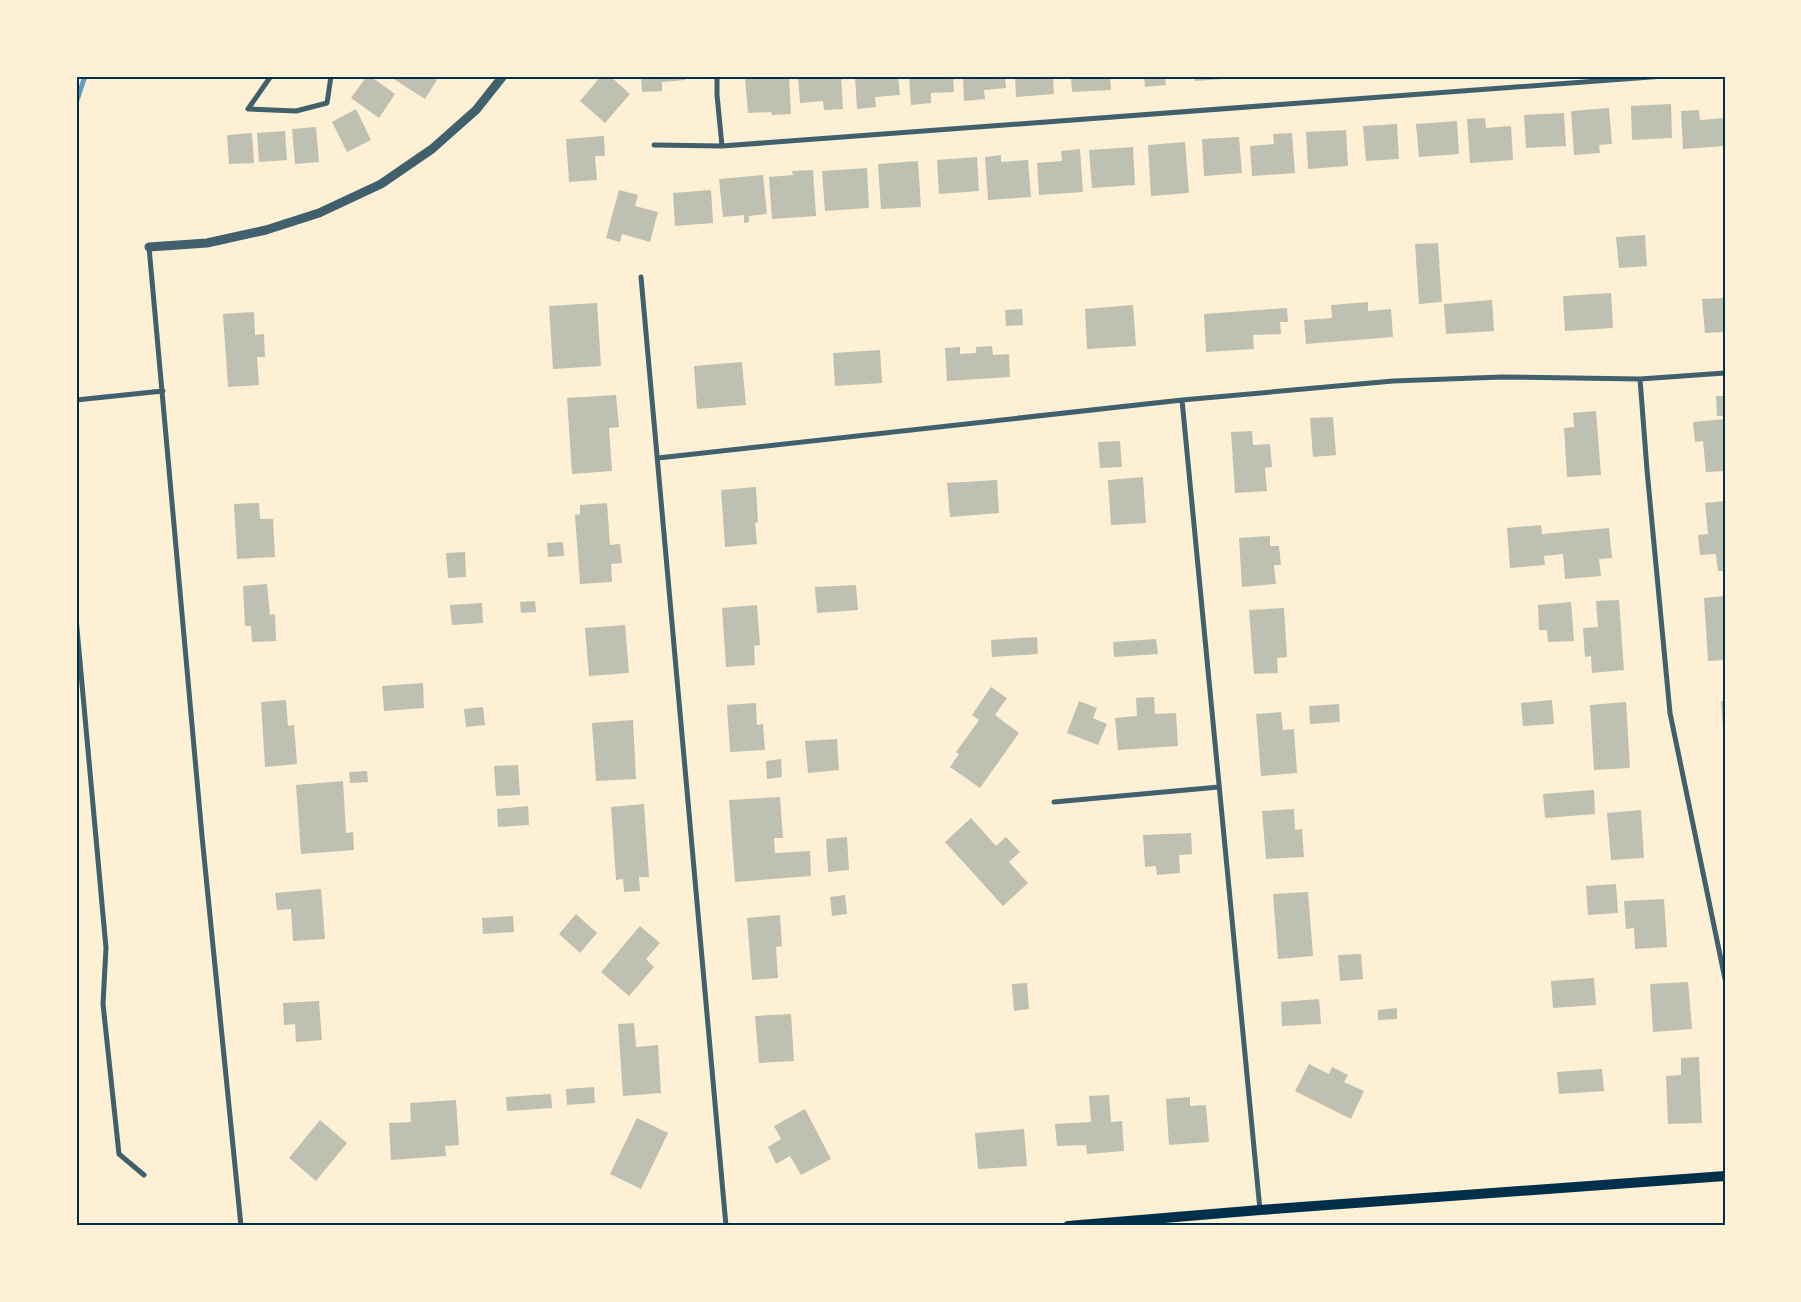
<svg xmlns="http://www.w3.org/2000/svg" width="1801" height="1302" viewBox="0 0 1801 1302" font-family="Jost,sans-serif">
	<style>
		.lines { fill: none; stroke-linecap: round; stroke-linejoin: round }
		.stream { stroke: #669bbc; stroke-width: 5 }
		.building { fill: #bec0b2 }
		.minor { stroke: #3f606c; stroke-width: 5 }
		.tertiary { stroke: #3f606c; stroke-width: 9 }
		.secondary { stroke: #003049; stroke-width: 10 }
		.neatline { fill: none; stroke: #003049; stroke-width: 2 }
	</style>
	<rect width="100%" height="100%" fill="#fdf0d5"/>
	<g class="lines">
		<path class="stream" d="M76,103L85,76"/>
	</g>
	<path class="building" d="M367,76H370L395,94L379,118L351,98Z
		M389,76H431L437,80L425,99Z
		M601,76H610L630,94L605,123L580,101Z
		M641,76H685V80L662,82V91L642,92Z
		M764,76H789L791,114L772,115L771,112L748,113L745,78Z
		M798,76H841L843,109L824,110L823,101L800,103Z
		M855,76H898L900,95L875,97L876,107L857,109Z
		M909,76H953L954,92L931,93V103L911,105Z
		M963,76H1005L1006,88L984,90L985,99L964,101Z
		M1015,76H1053L1054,94L1016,97Z
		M1071,76H1110L1111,90L1072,92Z
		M1120,76H1140V78L1120,79Z
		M1144,76H1165L1166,85L1145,87Z
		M1195,76H1239V78L1195,81Z
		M1671,104L1672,138L1632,140L1631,106Z
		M1609,108L1612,144L1599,145L1600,153L1574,155L1571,111Z
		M356,109L371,140L347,152L332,122Z
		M1699,110L1700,120L1724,118L1725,146L1683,149L1681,111Z
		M1564,113L1566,146L1526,148L1524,115Z
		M1485,118L1486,128L1511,126L1513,160L1470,163L1467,119Z
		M1457,121L1459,154L1419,157L1416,124Z
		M1397,124L1399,159L1366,161L1363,126Z
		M316,127L319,162L295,164L292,129Z
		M1346,130L1348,166L1308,169L1306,132Z
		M285,131L287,160L259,162L257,133Z
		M252,133L254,163L229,164L227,135Z
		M1292,133L1295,173L1252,176L1250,146L1274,144L1273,134Z
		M604,136L605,156H595L597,180L569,182L566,139Z
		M1239,137L1242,173L1204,176L1202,139Z
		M1185,142L1189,193L1151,196L1148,145Z
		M1133,147L1135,185L1092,188L1089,150Z
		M1080,149L1083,192L1039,195L1037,163L1062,161L1061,151Z
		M1001,155V162L1028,160L1031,197L988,200L985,157Z
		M977,157L979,191L939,194L937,160Z
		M918,161L921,207L881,209L878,164Z
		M867,168L869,208L825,211L822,171Z
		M813,170L816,216L772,219L769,177L793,175L792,171Z
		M763,175L767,214L749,216V222L744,223V215L723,217L719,179Z
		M619,190L638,195L635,206L658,212L650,242L622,234L620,242L606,238Z
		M711,190L713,223L675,226L673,193Z
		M1645,235L1647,266L1619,268L1616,237Z
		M1438,243L1442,302L1419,304L1415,244Z
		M1611,293L1613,328L1565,331L1563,296Z
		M1725,298V332L1705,333L1702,299Z
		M1492,300L1494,331L1446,334L1444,304Z
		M1368,302V311L1391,309L1393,337L1306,344L1304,320L1332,318L1331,305Z
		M597,303L601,366L553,369L549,306Z
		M1133,305L1136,346L1087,349L1085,309Z
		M1287,308L1288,322H1280L1281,334L1253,335L1254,349L1206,352L1204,314Z
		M1022,309L1023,325L1006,326L1005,310Z
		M254,312L255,335L264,334L265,357H257L259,385L228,387L223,314Z
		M992,346L993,355L1009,354L1010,377L947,381L945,348L960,347V354L976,353V347Z
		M880,350L882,383L835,386L833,353Z
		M742,362L746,405L697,409L694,366Z
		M616,395L619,427L609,428L612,471L572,474L567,398Z
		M1716,396H1725V416H1717Z
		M1596,411L1601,475L1567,477L1564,428L1574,427L1573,413Z
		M1333,417L1336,455L1313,457L1310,418Z
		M1725,419V471L1706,472L1703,441L1695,442L1693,422Z
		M1252,431L1253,445L1270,444L1272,467L1265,468L1267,491L1235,493L1231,432Z
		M1120,441L1122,467L1100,468L1098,442Z
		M1143,477L1146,523L1111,525L1108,480Z
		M997,480L999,513L950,517L947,483Z
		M756,487L758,522L755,523L757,544L725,547L721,490Z
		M1725,501V571H1718L1716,554L1700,555L1698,535L1708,534L1705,503Z
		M259,503L260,519H273L275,557L237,559L234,504Z
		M607,503L610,545L620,544L622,563L611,564L612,582L580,584L575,515L580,514V505Z
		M1541,525L1542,534L1609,528L1612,558L1599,559L1601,576L1565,579L1563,554L1544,556L1545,565L1510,568L1507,528Z
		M1270,536V546H1279L1281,565H1274L1276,584L1242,587L1239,538Z
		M563,542L564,556L548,557L547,543Z
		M465,552L466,577L448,578L446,553Z
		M267,584L270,615L275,614L276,641L252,642L251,626H245L243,586Z
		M856,585L858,610L817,613L815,587Z
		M1725,596V660L1708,661L1704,598Z
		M1619,600L1624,670L1592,673L1591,656L1585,657L1583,628L1598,627L1596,601Z
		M535,601L536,612L521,613L520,602Z
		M1571,602L1574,641L1548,642L1547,630H1539L1538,605Z
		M482,603L483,623L452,625L450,605Z
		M757,605L760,645L754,646L755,665L726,667L722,608Z
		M1284,608L1287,657L1277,658L1278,673L1254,674L1249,610Z
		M625,625L629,673L589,676L585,628Z
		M1037,637L1038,654L992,657L991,640Z
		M1156,639L1158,654L1114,657L1113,642Z
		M423,683L424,708L384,711L382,686Z
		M991,687L1007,698L995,715L1019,733L980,788L950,767L959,754L956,752L979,720L972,715Z
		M1154,697L1155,714L1176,713L1178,746L1118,750L1115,718L1137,716L1136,698Z
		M286,700L288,726L294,725L297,764L265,767L261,702Z
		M1552,700L1554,724L1523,726L1521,703Z
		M1079,701L1097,708L1093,718L1107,724L1098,745L1067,733Z
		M1721,701H1725V730H1723Z
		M1626,702L1630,768L1594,770L1590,705Z
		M756,703L757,725L763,724L765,750L730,752L727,705Z
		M1339,704L1340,722L1310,724L1309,706Z
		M483,707L485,725L466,727L464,709Z
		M1281,712L1283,730L1294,729L1297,773L1261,776L1256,714Z
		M633,720L636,779L596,781L592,723Z
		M837,739L839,770L808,773L805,741Z
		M781,759L782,777L767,779L766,761Z
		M518,765L520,795L496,796L494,766Z
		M367,771L368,782L350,783L349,772Z
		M343,781L346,833L353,832L354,850L301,854L296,785Z
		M1594,790L1595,814L1545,818L1543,794Z
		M780,797L783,838H774L775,853L810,851L811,876L735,882L729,800Z
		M644,804L649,877H639L640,891L624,892L623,879L616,880L611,807Z
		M528,806L529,825L498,827L497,809Z
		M1294,809L1295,830L1302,829L1304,857L1266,859L1262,811Z
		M1641,810L1644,858L1611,860L1607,813Z
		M971,818L996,846L1006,837L1020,852L1009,862L1028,883L1003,906L945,842Z
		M1191,833L1192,854L1179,855L1180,873L1157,875L1156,866L1145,867L1143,835Z
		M847,837L849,870L828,872L826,839Z
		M1616,884L1618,913L1588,915L1586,886Z
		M321,889L325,939L293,941L291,909L277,910L275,893Z
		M1308,892L1313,956L1278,959L1273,894Z
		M845,895L847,914L832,916L830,897Z
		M1664,899L1667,947L1635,949L1634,928L1626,929L1624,901Z
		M576,914L597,933L580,953L559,934Z
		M780,915L782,946L776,947L778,978L752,980L747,918Z
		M513,916L514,932L483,934L482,918Z
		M640,926L660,943L646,959L654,967L629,996L601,972Z
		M1361,954L1363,979L1340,981L1338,955Z
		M1594,978L1596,1005L1553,1008L1551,981Z
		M1688,982L1692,1029L1653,1032L1650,984Z
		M1027,983L1029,1009L1014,1011L1012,984Z
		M1319,999L1321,1024L1282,1026L1281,1002Z
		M319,1001L322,1040L296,1042L295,1024L284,1025L283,1003Z
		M1397,1008V1019L1378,1020V1010Z
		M791,1014L794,1061L759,1063L755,1016Z
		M634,1023L636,1047L658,1045L661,1093L623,1096L618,1024Z
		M1699,1057L1702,1123L1668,1124L1666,1076L1681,1075V1058Z
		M1309,1064L1329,1074L1332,1067L1348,1075L1344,1082L1364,1091L1351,1119L1295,1091Z
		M1602,1069L1604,1091L1559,1094L1557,1072Z
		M594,1087L595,1103L567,1105L566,1089Z
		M551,1094L552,1108L507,1111L506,1097Z
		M1109,1095L1111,1122L1122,1121L1124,1151L1087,1154L1086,1145L1057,1146L1055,1124L1091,1122L1089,1096Z
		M1190,1097V1106L1206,1105L1209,1142L1169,1145L1166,1099Z
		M456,1100L459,1145L445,1146L446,1156L391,1160L389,1123L411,1122L410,1103Z
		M805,1109L831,1159L801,1175L790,1156L776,1164L768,1147L781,1139L774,1126Z
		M637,1118L668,1133L641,1189L610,1174Z
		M320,1120L347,1143L316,1181L289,1158Z
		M1024,1129L1027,1166L978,1169L975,1133Z"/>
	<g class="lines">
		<path class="minor" d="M271,76L248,109L296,111L327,103L331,76
			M717,76V95L722,146
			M654,145L722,146L1664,76
			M149,247L202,836L241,1226
			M641,277L726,1226
			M1640,379L1647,470L1670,713L1725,979
			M76,400L163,391
			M1182,400L1260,1210
			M658,458L1182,400L1393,381L1502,377L1640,379L1725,373
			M76,618L106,948L103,1004L119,1154L144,1175
			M1054,802L1219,787"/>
		<path class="tertiary" d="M149,247L207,243L266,230L319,213L381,184L432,149L476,110L503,76"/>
		<path class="secondary" d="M1068,1226L1260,1210L1725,1176"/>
	</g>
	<rect width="1801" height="1302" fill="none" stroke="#fdf0d5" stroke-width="155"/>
	<rect x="78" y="78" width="1646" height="1146" class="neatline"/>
</svg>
